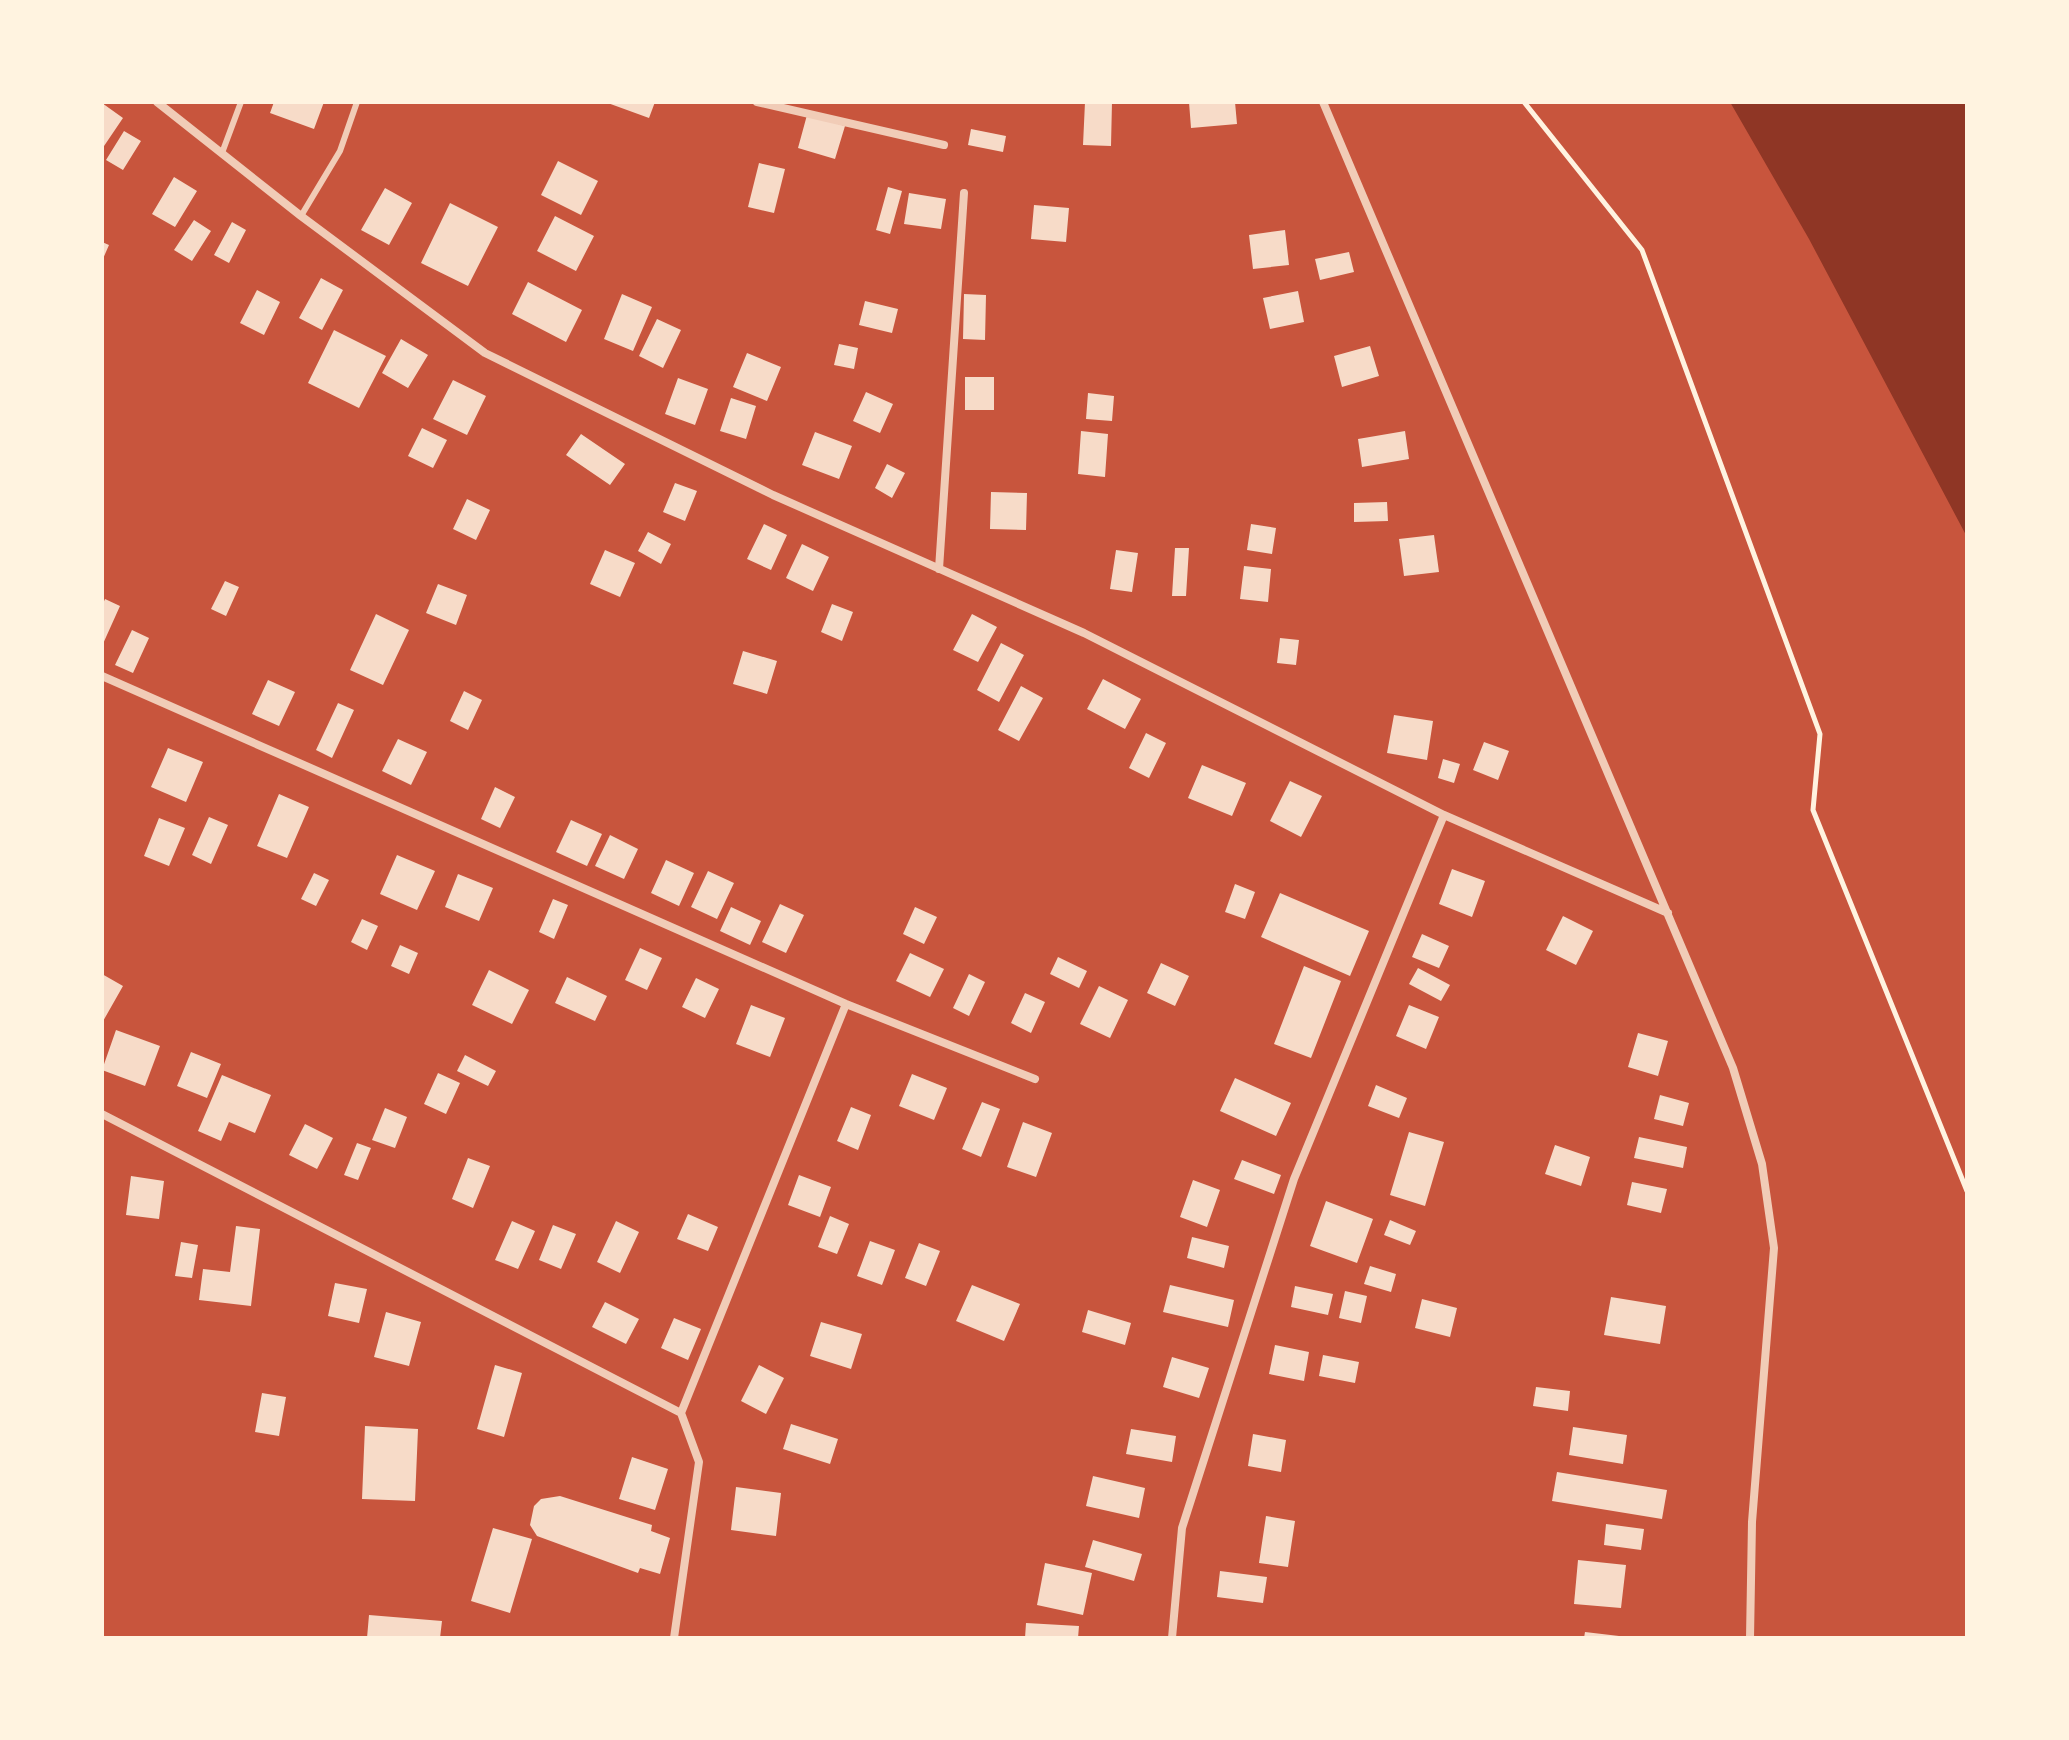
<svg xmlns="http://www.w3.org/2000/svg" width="2069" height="1740" viewBox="0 0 2069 1740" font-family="'Roboto Condensed',sans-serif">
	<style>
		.water { fill: #8f3625 }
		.building { fill: #f7dbc8 }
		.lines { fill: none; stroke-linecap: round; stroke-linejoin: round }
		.path { stroke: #fff3e0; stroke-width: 5 }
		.service { stroke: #f1ccb7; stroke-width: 6 }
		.minor { stroke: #f1ccb7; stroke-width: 8 }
	</style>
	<rect width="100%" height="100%" fill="#c8553d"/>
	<path class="water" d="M1730,102H1967V537L1809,239Z"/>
	<path class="building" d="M274,102H324L314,129L270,113Z
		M605,102H655L649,118Z
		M1085,102H1112L1111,146L1083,145Z
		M1189,102H1235L1237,124L1191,128Z
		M102,103L123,118L102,149Z
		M807,115L845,126L835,159L798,148Z
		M971,129L1006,136L1003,152L968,145Z
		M124,131L141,141L123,170L106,160Z
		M558,161L598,181L581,215L541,195Z
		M759,163L785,169L774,213L748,207Z
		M174,177L197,191L175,227L152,214Z
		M888,187L902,191L890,234L876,230Z
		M385,188L412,203L389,245L361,230Z
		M909,193L946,199L941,229L904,224Z
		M450,203L498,227L468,286L421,263Z
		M1034,205L1069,208L1066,242L1031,239Z
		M555,216L594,236L576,271L537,251Z
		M194,220L211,231L192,261L174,250Z
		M232,222L246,230L229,263L214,255Z
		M1285,230L1289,265L1253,269L1249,235Z
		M102,242L109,245L102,261Z
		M1349,252L1354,272L1320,280L1315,259Z
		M321,278L343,290L322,330L299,318Z
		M528,282L582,310L566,342L512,314Z
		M257,290L280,302L264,335L240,323Z
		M1298,291L1304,322L1270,329L1263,298Z
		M622,294L652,307L633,351L604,339Z
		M964,294L986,295L985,340L963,339Z
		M865,301L898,309L892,333L859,325Z
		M657,319L681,330L663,368L639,356Z
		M334,330L386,356L359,408L308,383Z
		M401,339L428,355L408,388L382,373Z
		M839,344L858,348L854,369L834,365Z
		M1370,346L1379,376L1342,387L1334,356Z
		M747,353L781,367L767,401L733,387Z
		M965,377H994V410H965Z
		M678,378L708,389L695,425L665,414Z
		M453,380L486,396L467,435L433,419Z
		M866,392L893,404L880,433L853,421Z
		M1088,393L1114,396L1112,421L1086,419Z
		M731,398L756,406L746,439L720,431Z
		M422,428L447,440L433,468L408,456Z
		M1081,431L1108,434L1105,477L1078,474Z
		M1405,431L1409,459L1362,467L1358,439Z
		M815,432L852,446L839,479L802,465Z
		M581,434L625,464L610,485L566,455Z
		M887,464L905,473L892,498L875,488Z
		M675,483L697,491L685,521L663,512Z
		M991,492L1027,493L1026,530L990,529Z
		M467,499L490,510L476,540L453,529Z
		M1387,502L1388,521L1354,522V503Z
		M764,524L787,535L771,570L747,559Z
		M1251,524L1276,528L1272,554L1247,550Z
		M648,532L671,544L661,564L638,551Z
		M1434,535L1439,572L1404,576L1399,539Z
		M802,544L829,557L813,591L786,578Z
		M1175,548H1189L1186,596H1172Z
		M605,550L635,563L620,597L590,584Z
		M1116,550L1138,553L1132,592L1110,589Z
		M1244,566L1271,569L1268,602L1240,599Z
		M225,581L239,587L226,616L211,609Z
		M438,584L467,595L456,625L426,613Z
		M105,599L120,606L102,646V606Z
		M832,604L853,612L842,641L821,632Z
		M376,614L409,630L383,685L350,670Z
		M972,614L997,627L978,662L953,650Z
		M132,630L149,638L133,673L115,665Z
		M1280,638L1299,640L1296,665L1277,663Z
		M1001,643L1024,655L999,702L977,690Z
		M743,651L777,661L767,694L733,684Z
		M1103,679L1141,699L1125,729L1087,709Z
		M268,680L295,692L279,726L252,714Z
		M1021,686L1043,698L1019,741L998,730Z
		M464,691L482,700L468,730L450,721Z
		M338,703L354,710L332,758L316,750Z
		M1394,715L1433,721L1427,760L1387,753Z
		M1146,733L1166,743L1149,778L1129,768Z
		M398,739L427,752L411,785L382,771Z
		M1484,742L1509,751L1498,780L1473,770Z
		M168,748L203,762L186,802L151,787Z
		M1443,759L1460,764L1454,783L1438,778Z
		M1202,765L1246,783L1232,816L1188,798Z
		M1290,781L1322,796L1301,837L1270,821Z
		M495,787L515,797L500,828L481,819Z
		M279,794L309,807L287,858L257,846Z
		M209,817L228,825L211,864L192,855Z
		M159,818L185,828L169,866L144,856Z
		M571,820L602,834L587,866L556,852Z
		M610,835L638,849L624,879L595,866Z
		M397,855L435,871L417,910L380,894Z
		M666,860L694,873L679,906L651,893Z
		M1452,869L1485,881L1472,917L1439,904Z
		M708,871L734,883L717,919L691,907Z
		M314,873L329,880L316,906L301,899Z
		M458,874L493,888L479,921L445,907Z
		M1235,884L1255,892L1245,919L1225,912Z
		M1280,893L1369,931L1350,976L1261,937Z
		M553,899L568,905L554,939L539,932Z
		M780,904L804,915L786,953L762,942Z
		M731,907L761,921L750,945L720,931Z
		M915,907L937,917L924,944L903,934Z
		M1563,916L1593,931L1576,965L1546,950Z
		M362,919L378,926L367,950L351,942Z
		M1422,934L1449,946L1439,968L1412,957Z
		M400,945L418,953L409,974L391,966Z
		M640,948L662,958L647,990L625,980Z
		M910,953L944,969L930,997L896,981Z
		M1058,957L1087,971L1079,988L1050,974Z
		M1161,963L1189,976L1175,1006L1147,993Z
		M1304,966L1341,981L1311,1058L1274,1044Z
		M1418,968L1450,985L1441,1001L1409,984Z
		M489,970L529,990L512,1024L472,1005Z
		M102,974L123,986L102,1023Z
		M969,974L985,982L969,1016L953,1008Z
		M567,977L607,996L595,1021L555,1003Z
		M696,978L719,989L705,1018L682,1007Z
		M1099,986L1128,1000L1110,1038L1080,1024Z
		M1025,993L1045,1002L1031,1033L1011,1023Z
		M751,1005L785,1018L770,1057L736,1044Z
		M1409,1005L1439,1017L1426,1049L1396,1036Z
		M116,1030L160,1046L145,1086L102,1070Z
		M1638,1033L1668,1041L1658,1076L1628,1067Z
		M191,1052L221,1064L207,1098L177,1086Z
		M465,1055L496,1071L488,1086L457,1071Z
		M438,1073L460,1083L446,1114L424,1104Z
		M912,1074L947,1088L934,1120L899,1106Z
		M222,1075L271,1095L255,1133L229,1122L221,1141L198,1131Z
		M1235,1078L1291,1103L1276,1136L1220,1111Z
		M1376,1085L1407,1098L1399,1118L1368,1106Z
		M1660,1095L1689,1103L1683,1126L1654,1119Z
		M982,1102L1000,1109L981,1157L962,1149Z
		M851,1107L871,1115L858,1150L837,1141Z
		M385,1108L407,1117L395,1148L372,1140Z
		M1023,1122L1052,1133L1036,1177L1007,1167Z
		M305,1124L333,1138L317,1169L289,1155Z
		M1409,1132L1444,1142L1425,1206L1390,1195Z
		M1639,1137L1687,1147L1683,1168L1634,1158Z
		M357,1143L371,1148L358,1180L344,1175Z
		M1555,1145L1590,1157L1581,1186L1545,1174Z
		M468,1158L490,1166L473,1208L452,1199Z
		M1242,1160L1281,1175L1274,1194L1234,1179Z
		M799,1175L831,1187L820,1217L788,1205Z
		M131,1176L164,1181L159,1219L126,1215Z
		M1193,1180L1220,1190L1207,1227L1180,1217Z
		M1632,1182L1667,1189L1661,1213L1627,1205Z
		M1326,1201L1373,1219L1357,1263L1310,1246Z
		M688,1214L718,1227L708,1251L677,1239Z
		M830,1216L849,1224L837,1254L818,1247Z
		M1390,1220L1416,1231L1410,1245L1384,1235Z
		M512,1221L535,1231L518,1269L495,1260Z
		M616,1221L639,1232L620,1273L597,1262Z
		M553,1225L576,1234L561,1269L539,1260Z
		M236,1226L260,1229L251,1306L199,1300L203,1269L230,1272Z
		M1192,1237L1229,1246L1224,1268L1187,1258Z
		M870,1241L895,1250L882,1285L857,1276Z
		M181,1242L198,1245L192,1278L175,1276Z
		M919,1243L940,1251L926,1286L905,1278Z
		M1370,1266L1396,1274L1391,1292L1364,1284Z
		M335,1283L367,1289L359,1323L328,1316Z
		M972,1285L1020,1304L1004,1341L956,1321Z
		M1170,1285L1234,1300L1228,1327L1163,1312Z
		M1295,1286L1333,1294L1328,1315L1291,1307Z
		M1345,1291L1367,1296L1361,1323L1339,1318Z
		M1611,1297L1666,1306L1660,1344L1604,1335Z
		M1422,1299L1457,1308L1450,1337L1415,1328Z
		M605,1302L639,1319L626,1344L592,1327Z
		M1088,1310L1131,1323L1125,1345L1082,1332Z
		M386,1312L421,1322L409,1366L374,1357Z
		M674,1318L701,1329L688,1360L661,1348Z
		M821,1322L862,1334L851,1369L810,1356Z
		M1275,1345L1309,1352L1304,1381L1269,1374Z
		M1323,1355L1359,1362L1355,1383L1319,1376Z
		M1172,1357L1209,1368L1199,1398L1163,1387Z
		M495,1365L522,1373L504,1437L477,1429Z
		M759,1365L784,1378L766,1414L741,1401Z
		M1536,1387L1570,1391L1568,1411L1533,1406Z
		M262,1393L286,1397L279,1436L255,1432Z
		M791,1424L838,1439L830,1464L783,1449Z
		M365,1426L418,1429L415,1501L362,1499Z
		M1573,1427L1627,1435L1623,1464L1569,1455Z
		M1131,1429L1176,1436L1172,1462L1126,1454Z
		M1253,1434L1286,1440L1281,1472L1248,1466Z
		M632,1457L668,1469L655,1510L619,1499Z
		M1557,1472L1667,1490L1662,1519L1552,1501Z
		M1093,1476L1145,1488L1139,1518L1086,1506Z
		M736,1487L781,1493L776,1536L731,1530Z
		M560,1496L652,1525L651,1531L670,1538L660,1574L640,1568L638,1573L537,1536L530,1525L534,1506L541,1499Z
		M1266,1516L1295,1521L1288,1567L1259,1563Z
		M1606,1524L1644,1529L1641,1550L1604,1545Z
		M493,1528L532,1539L510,1613L471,1601Z
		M1093,1540L1142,1554L1134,1581L1085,1567Z
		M1578,1560L1626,1565L1621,1608L1574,1604Z
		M1045,1563L1092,1573L1083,1615L1037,1605Z
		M1220,1571L1267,1577L1263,1603L1217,1597Z
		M369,1615L442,1621L440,1638H367Z
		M1026,1623L1079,1626L1078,1638H1025Z
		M1585,1632L1619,1636V1638H1584Z"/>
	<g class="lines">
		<path class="path" d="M1524,102L1642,250L1820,734L1813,810L1967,1191"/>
		<path class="service" d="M222,153L241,102
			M301,216L340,151L357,102"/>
		<path class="minor" d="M157,102L301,216L485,353L773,495L1084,633L1444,815L1668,913
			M757,102L944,145
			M1323,102L1733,1068L1762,1164L1774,1248L1752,1522L1750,1638
			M939,569L964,193
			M102,676L846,1004L1035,1079
			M102,1114L681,1413
			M681,1413L846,1004
			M674,1638L699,1462L681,1413
			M1172,1638L1182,1528L1294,1179L1444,815"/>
	</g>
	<rect width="2069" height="1740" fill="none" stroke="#fff3e0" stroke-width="208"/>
</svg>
